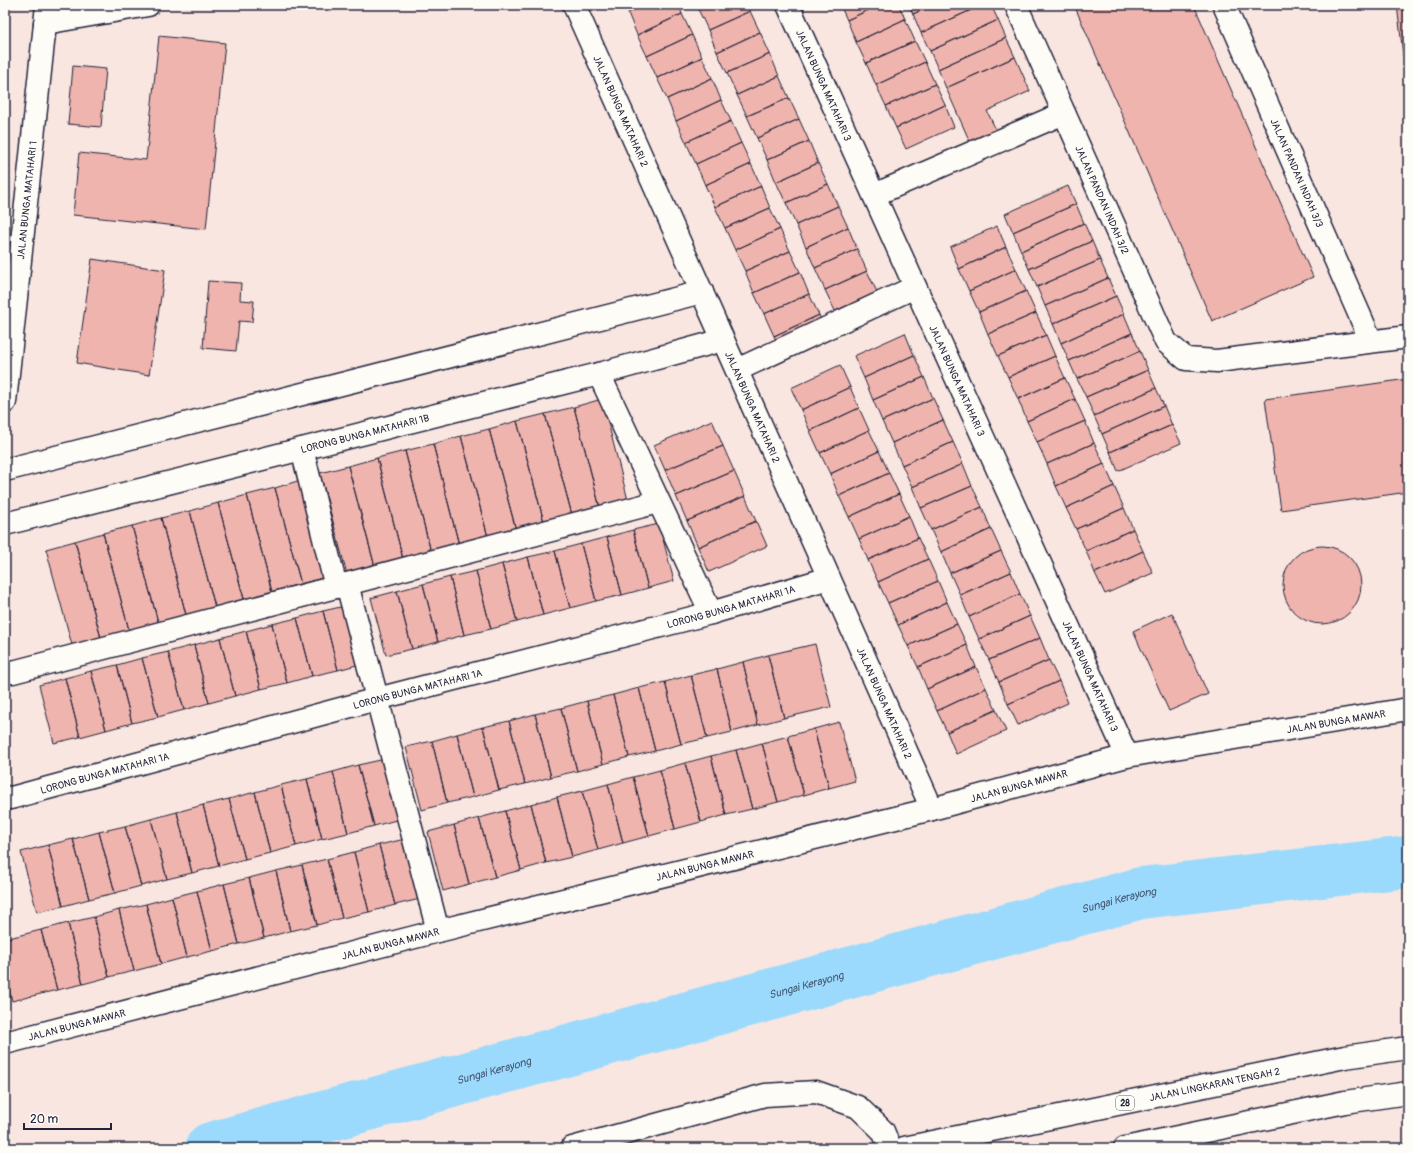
<svg xmlns="http://www.w3.org/2000/svg" width="1413" height="1153" viewBox="0 0 1413 1153" font-family="Pangolin,sans-serif">
	<style>
		.lines { fill: none; stroke-linecap: round; stroke-linejoin: round }
		.river { stroke: #9bdafc; stroke-width: 52 }
		.building { fill: #efb4ad; stroke: #22223b }
		.minor-casing { stroke: #22223b; stroke-width: 25 }
		.highway-casing { stroke: #22223b; stroke-width: 25 }
		.minor { stroke: #fdfcf7; stroke-width: 22 }
		.highway { stroke: #fdfcf7; stroke-width: 22 }
		.labels { text-anchor: middle; stroke-width: 4; stroke-linejoin: round; paint-order: stroke }
		.shield { fill: #fdfcf7; stroke: #646373; stroke-width: 1 }
		.shield-label { font-size: 9px; font-weight: bold; fill: #22223b }
		.street-label { font-size: 10px; fill: #22223b; stroke: #fdfcf7 }
		.water-label { font-size: 11px; font-style: italic; fill: #465975; stroke: #fdfcf7 }
	</style>
	<rect width="100%" height="100%" fill="#f9e6e1"/>
	<filter id="ink" filterUnits="userSpaceOnUse"><feTurbulence type="fractalNoise" baseFrequency=".025" numOctaves="2"/><feDisplacementMap in="SourceGraphic" scale="8" xChannelSelector="R" yChannelSelector="G"/><feConvolveMatrix kernelMatrix="1 2 1 2 8 2 1 2 1" color-interpolation-filters="sRGB"/></filter>
	<g filter="url(#ink)">
		<g class="lines">
			<path class="river" id="s1" d="M211,1148L1141,893L1408,862"/>
		</g>
		<path class="building" d="M645,5H679L682,14L637,35L628,13Z
			M706,5H747L750,11L708,30L698,9Z
			M840,5H879L847,20Z
			M879,5H899L905,19L856,42L847,20Z
			M909,5H933L913,14Z
			M933,5H982L921,33L913,14Z
			M982,5H991L998,20L930,51L921,33Z
			M1080,5H1194L1313,277L1212,321L1075,7Z
			M1397,5H1408V96Z
			M750,11L760,32L717,52L708,30Z
			M682,14L692,35L647,56L637,35Z
			M905,19L915,41L866,63L856,42Z
			M998,20L1006,38L938,69L930,51Z
			M760,32L770,54L727,73L717,52Z
			M692,35L702,57L657,78L647,56Z
			M159,36L225,43L206,229L73,215L79,153L146,160Z
			M1006,38L1015,57L946,88L938,69Z
			M915,41L925,62L876,85L866,63Z
			M770,54L779,76L737,95L727,73Z
			M702,57L712,78L667,99L657,78Z
			M1015,57L1030,91L987,111L996,130L970,142L946,88Z
			M925,62L935,84L886,106L876,85Z
			M73,66L106,69L101,127L68,124Z
			M779,76L789,98L747,116L737,95Z
			M712,78L721,100L676,121L667,99Z
			M935,84L945,105L896,128L886,106Z
			M789,98L799,119L757,138L747,116Z
			M721,100L731,121L686,142L676,121Z
			M945,105L954,127L906,149L896,128Z
			M799,119L809,141L767,160L757,138Z
			M731,121L741,143L696,164L686,142Z
			M809,141L818,163L776,182L767,160Z
			M741,143L751,164L705,185L696,164Z
			M818,163L828,184L786,203L776,182Z
			M751,164L761,186L715,207L705,185Z
			M828,184L838,206L796,225L786,203Z
			M761,186L770,208L725,228L715,207Z
			M1068,186L1076,204L1013,232L1005,214Z
			M1076,204L1084,223L1021,251L1013,232Z
			M838,206L848,227L806,247L796,225Z
			M770,208L780,229L735,250L725,228Z
			M1084,223L1092,241L1029,269L1021,251Z
			M997,226L1006,247L959,269L950,247Z
			M848,227L857,249L815,268L806,247Z
			M780,229L790,251L745,271L735,250Z
			M1092,241L1100,260L1037,287L1029,269Z
			M1006,247L1016,269L969,291L959,269Z
			M857,249L867,271L825,290L815,268Z
			M790,251L800,272L754,293L745,271Z
			M92,259L165,270L149,375L77,363Z
			M1100,260L1108,278L1045,306L1037,287Z
			M1016,269L1026,291L979,312L969,291Z
			M867,271L877,292L835,311L825,290Z
			M800,272L809,294L764,314L754,293Z
			M1108,278L1116,296L1053,324L1045,306Z
			M208,281L241,283L240,300L254,301L252,322L239,321L236,351L203,348Z
			M1026,291L1036,313L988,334L979,312Z
			M809,294L819,315L774,336L764,314Z
			M1116,296L1124,314L1061,343L1053,324Z
			M1036,313L1046,335L998,356L988,334Z
			M1124,314L1132,333L1069,361L1061,343Z
			M819,315L829,337L784,357L774,336Z
			M905,333L914,355L864,378L854,356Z
			M1132,333L1140,351L1077,379L1069,361Z
			M1046,335L1055,356L1008,377L998,356Z
			M1140,351L1148,370L1086,397L1077,379Z
			M914,355L924,377L873,400L864,378Z
			M1055,356L1065,378L1018,399L1008,377Z
			M840,365L850,387L801,410L791,388Z
			M1148,370L1156,388L1094,416L1086,397Z
			M924,377L933,398L882,421L873,400Z
			M1065,378L1075,399L1027,421L1018,399Z
			M1408,379V492L1281,510L1265,399Z
			M850,387L859,408L810,431L801,410Z
			M1156,388L1164,406L1102,434L1094,416Z
			M933,398L943,420L892,443L882,421Z
			M602,399L628,500L600,508L574,407Z
			M1075,399L1085,421L1037,442L1027,421Z
			M1164,406L1172,425L1110,452L1102,434Z
			M574,407L600,508L572,515L545,414Z
			M859,408L869,430L820,453L810,431Z
			M545,414L572,515L544,522L517,421Z
			M712,420L723,446L665,470L654,445Z
			M943,420L953,442L902,465L892,443Z
			M517,421L544,522L516,530L489,429Z
			M1085,421L1094,443L1047,464L1037,442Z
			M1172,425L1181,443L1118,471L1110,452Z
			M489,429L516,530L488,537L461,436Z
			M869,430L879,451L830,474L820,453Z
			M461,436L488,537L459,545L433,444Z
			M953,442L963,464L912,487L902,465Z
			M1094,443L1104,464L1056,486L1047,464Z
			M433,444L459,545L431,552L405,451Z
			M723,446L734,471L676,496L665,470Z
			M405,451L431,552L403,559L377,458Z
			M879,451L889,473L839,496L830,474Z
			M377,458L403,559L375,567L348,466Z
			M963,464L972,486L921,508L912,487Z
			M1104,464L1114,486L1066,508L1056,486Z
			M348,466L375,567L347,574L320,473Z
			M734,471L745,496L687,521L676,496Z
			M889,473L899,494L849,517L839,496Z
			M304,479L330,576L301,584L275,488Z
			M972,486L982,507L931,530L921,508Z
			M1114,486L1124,508L1076,529L1066,508Z
			M275,488L301,584L272,592L247,495Z
			M899,494L909,516L859,539L849,517Z
			M247,495L272,592L244,599L218,503Z
			M745,496L756,521L698,547L687,521Z
			M218,503L244,599L215,607L190,511Z
			M982,507L991,529L941,552L931,530Z
			M1124,508L1133,529L1086,551L1076,529Z
			M190,511L215,607L186,615L161,518Z
			M909,516L918,538L868,560L859,539Z
			M161,518L186,615L158,622L132,526Z
			M756,521L767,546L709,572L698,547Z
			M659,524L674,581L648,588L633,530Z
			M132,526L158,622L129,630L103,533Z
			M991,529L1001,551L950,573L941,552Z
			M1133,529L1143,551L1095,573L1086,551Z
			M633,530L648,588L622,595L607,537Z
			M103,533L129,630L101,638L75,541Z
			M607,537L622,595L596,601L581,544Z
			M918,538L928,559L878,582L868,560Z
			M75,541L101,638L72,645L46,549Z
			M581,544L596,601L570,608L555,551Z
			M1283 585a39 39 0 1 1 78 0a39 39 0 1 1-78 0Z
			M555,551L570,608L543,615L528,557Z
			M1001,551L1011,572L960,595L950,573Z
			M1143,551L1153,573L1105,594L1095,573Z
			M528,557L543,615L517,622L502,564Z
			M928,559L938,581L888,603L878,582Z
			M502,564L517,622L491,629L476,571Z
			M476,571L491,629L464,635L450,577Z
			M1011,572L1020,594L969,617L960,595Z
			M450,577L464,635L438,642L423,584Z
			M938,581L947,602L898,625L888,603Z
			M423,584L438,642L412,649L397,591Z
			M397,591L412,649L386,655L371,598Z
			M1020,594L1030,616L979,639L969,617Z
			M947,602L957,624L908,646L898,625Z
			M349,605L364,663L338,670L323,611Z
			M323,611L338,670L312,676L297,618Z
			M1172,613L1208,694L1169,711L1133,631Z
			M1030,616L1040,638L989,660L979,639Z
			M297,618L312,676L287,683L272,624Z
			M272,624L287,683L261,689L246,631Z
			M957,624L967,645L918,667L908,646Z
			M246,631L261,689L235,696L220,638Z
			M220,638L235,696L209,703L194,645Z
			M1040,638L1049,660L999,682L989,660Z
			M815,644L831,707L784,718L768,655Z
			M194,645L209,703L184,710L168,652Z
			M967,645L976,667L927,689L918,667Z
			M168,652L184,710L158,717L142,658Z
			M768,655L784,718L758,725L743,662Z
			M142,658L158,717L132,723L117,665Z
			M1049,660L1059,681L1008,704L999,682Z
			M743,662L758,725L732,732L717,669Z
			M117,665L132,723L106,730L91,671Z
			M976,667L986,688L937,711L927,689Z
			M717,669L732,732L707,738L691,675Z
			M91,671L106,730L80,737L65,678Z
			M691,675L707,738L681,744L665,682Z
			M65,678L80,737L54,743L39,685Z
			M1059,681L1068,703L1018,725L1008,704Z
			M665,682L681,744L655,751L639,688Z
			M639,688L655,751L629,757L613,695Z
			M986,688L996,710L947,732L937,711Z
			M613,695L629,757L603,764L587,701Z
			M587,701L603,764L577,771L561,708Z
			M561,708L577,771L551,777L535,714Z
			M996,710L1006,731L956,754L947,732Z
			M535,714L551,777L525,784L509,721Z
			M509,721L525,784L499,790L483,727Z
			M839,722L855,781L829,788L814,729Z
			M483,727L499,790L473,797L457,734Z
			M814,729L829,788L804,795L788,736Z
			M457,734L473,797L447,803L432,741Z
			M788,736L804,795L778,802L762,743Z
			M432,741L447,803L422,810L406,747Z
			M762,743L778,802L752,809L736,750Z
			M736,750L752,809L726,815L711,756Z
			M711,756L726,815L701,822L685,763Z
			M385,759L400,819L374,826L358,765Z
			M685,763L701,822L675,829L660,770Z
			M358,765L374,826L348,833L333,772Z
			M660,770L675,829L649,836L633,777Z
			M333,772L348,833L322,839L307,779Z
			M633,777L649,836L623,843L608,784Z
			M307,779L322,839L296,846L281,785Z
			M608,784L623,843L598,850L582,791Z
			M281,785L296,846L270,853L255,792Z
			M582,791L598,850L572,857L557,797Z
			M255,792L270,853L245,859L229,799Z
			M557,797L572,857L546,863L531,804Z
			M229,799L245,859L219,866L203,805Z
			M531,804L546,863L521,870L505,811Z
			M203,805L219,866L192,873L177,812Z
			M505,811L521,870L495,877L479,818Z
			M177,812L192,873L167,879L151,819Z
			M479,818L495,877L469,884L454,825Z
			M151,819L167,879L141,886L125,826Z
			M454,825L469,884L443,891L428,832Z
			M125,826L141,886L115,893L99,832Z
			M99,832L115,893L89,899L73,839Z
			M73,839L89,899L63,906L48,845Z
			M405,839L420,899L395,905L379,845Z
			M48,845L63,906L37,912L21,852Z
			M379,845L395,905L369,912L354,852Z
			M354,852L369,912L342,918L327,859Z
			M327,859L342,918L317,925L302,865Z
			M302,865L317,925L290,931L276,871Z
			M276,871L290,931L264,938L249,878Z
			M249,878L264,938L239,944L224,884Z
			M224,884L239,944L212,951L197,891Z
			M197,891L212,951L187,957L172,897Z
			M172,897L187,957L161,964L146,904Z
			M146,904L161,964L134,971L119,910Z
			M119,910L134,971L109,977L94,917Z
			M94,917L109,977L83,984L68,923Z
			M68,923L83,984L57,990L41,930Z
			M41,930L57,990L12,1001L5,973V939Z"/>
		<g class="lines">
			<defs>
				<g id="minor">
					<path id="s2" d="M574,5L932,809"/>
					<path id="s3" d="M788,5L1127,756"/>
					<path id="s4" d="M1016,5L1166,342L1186,359L1217,361L1408,337"/>
					<path id="s5" d="M1224,5L1371,341"/>
					<path d="M45,23L148,5"/>
					<path d="M874,195L1064,113"/>
					<path d="M737,370L915,287"/>
					<path d="M599,374L711,613"/>
					<path id="s6" d="M5,402L47,5"/>
					<path d="M302,449L336,587"/>
					<path d="M5,470L702,292"/>
					<path id="s7" d="M5,524L599,374L723,340"/>
					<path d="M347,584L438,931"/>
					<path d="M5,671L13,672L658,502"/>
					<path id="s8" d="M5,797L11,798L377,699L711,613L829,578"/>
					<path id="s9" d="M5,1043L438,931L932,809L1127,756L1408,709"/>
				</g>
				<g id="highway">
					<path d="M572,1148L765,1095L816,1092L858,1107L883,1131L890,1148"/>
					<path id="s10" d="M904,1148L1345,1057L1408,1048"/>
					<path d="M1125,1148L1345,1102L1408,1093"/>
				</g>
			</defs>
			<use href="#minor" class="minor-casing"/>
			<use href="#highway" class="highway-casing"/>
			<use href="#minor" class="minor"/>
			<use href="#highway" class="highway"/>
		</g>
	</g>
	<g class="labels">
		<rect class="shield" x="1116" y="1096" width="18" height="14" rx="3"/>
		<g class="shield-label">
			<text x="1125" y="1106">28</text>
		</g>
		<g class="street-label">
			<text dy="4" stroke="none"><textPath href="#s3" startOffset="88">JALAN BUNGA MATAHARI 3</textPath></text>
			<text dy="4" stroke="none"><textPath href="#s2" startOffset="116">JALAN BUNGA MATAHARI 2</textPath></text>
			<text dy="4" stroke="none"><textPath href="#s5" startOffset="183">JALAN PANDAN INDAH 3/3</textPath></text>
			<text dy="4" stroke="none"><textPath href="#s4" startOffset="213">JALAN PANDAN INDAH 3/2</textPath></text>
			<text dy="4" stroke="none"><textPath href="#s6" startOffset="203">JALAN BUNGA MATAHARI 1</textPath></text>
			<text dy="4" stroke="none"><textPath href="#s3" startOffset="412">JALAN BUNGA MATAHARI 3</textPath></text>
			<text dy="4" stroke="none"><textPath href="#s2" startOffset="440">JALAN BUNGA MATAHARI 2</textPath></text>
			<text dy="4" stroke="none"><textPath href="#s7" startOffset="371">LORONG BUNGA MATAHARI 1B</textPath></text>
			<text dy="4" stroke="none"><textPath href="#s8" startOffset="751">LORONG BUNGA MATAHARI 1A</textPath></text>
			<text dy="4" stroke="none"><textPath href="#s3" startOffset="736">JALAN BUNGA MATAHARI 3</textPath></text>
			<text dy="4" stroke="none"><textPath href="#s8" startOffset="427">LORONG BUNGA MATAHARI 1A</textPath></text>
			<text dy="4" stroke="none"><textPath href="#s2" startOffset="764">JALAN BUNGA MATAHARI 2</textPath></text>
			<text dy="4" stroke="none"><textPath href="#s9" startOffset="1370">JALAN BUNGA MAWAR</textPath></text>
			<text dy="4" stroke="none"><textPath href="#s8" startOffset="103">LORONG BUNGA MATAHARI 1A</textPath></text>
			<text dy="4" stroke="none"><textPath href="#s9" startOffset="1046">JALAN BUNGA MAWAR</textPath></text>
			<text dy="4" stroke="none"><textPath href="#s9" startOffset="722">JALAN BUNGA MAWAR</textPath></text>
			<text dy="4" stroke="none"><textPath href="#s9" startOffset="398">JALAN BUNGA MAWAR</textPath></text>
			<text dy="4" stroke="none"><textPath href="#s9" startOffset="74">JALAN BUNGA MAWAR</textPath></text>
			<text dy="4" stroke="none"><textPath href="#s10" startOffset="317">JALAN LINGKARAN TENGAH 2</textPath></text>
		</g>
		<g class="water-label">
			<text dy="4" stroke="none"><textPath href="#s1" startOffset="941">Sungai Kerayong</textPath></text>
			<text dy="4" stroke="none"><textPath href="#s1" startOffset="617">Sungai Kerayong</textPath></text>
			<text dy="4" stroke="none"><textPath href="#s1" startOffset="293">Sungai Kerayong</textPath></text>
		</g>
	</g>
	<rect width="1413" height="1153" fill="none" stroke="#fdfcf7" stroke-width="20"/>
	<rect x="10" y="10" width="1393" height="1133" fill="none" stroke="#22223b" stroke-width="1.5" filter="url(#ink)"/>
	<path d="M24 1123v6h87v-6" fill="none" stroke="#22223b" stroke-width="2"/>
	<text x="30" y="1123" font-size="12" fill="#22223b" stroke="#fdfcf7" stroke-width="3" paint-order="stroke">20 m</text>
</svg>
